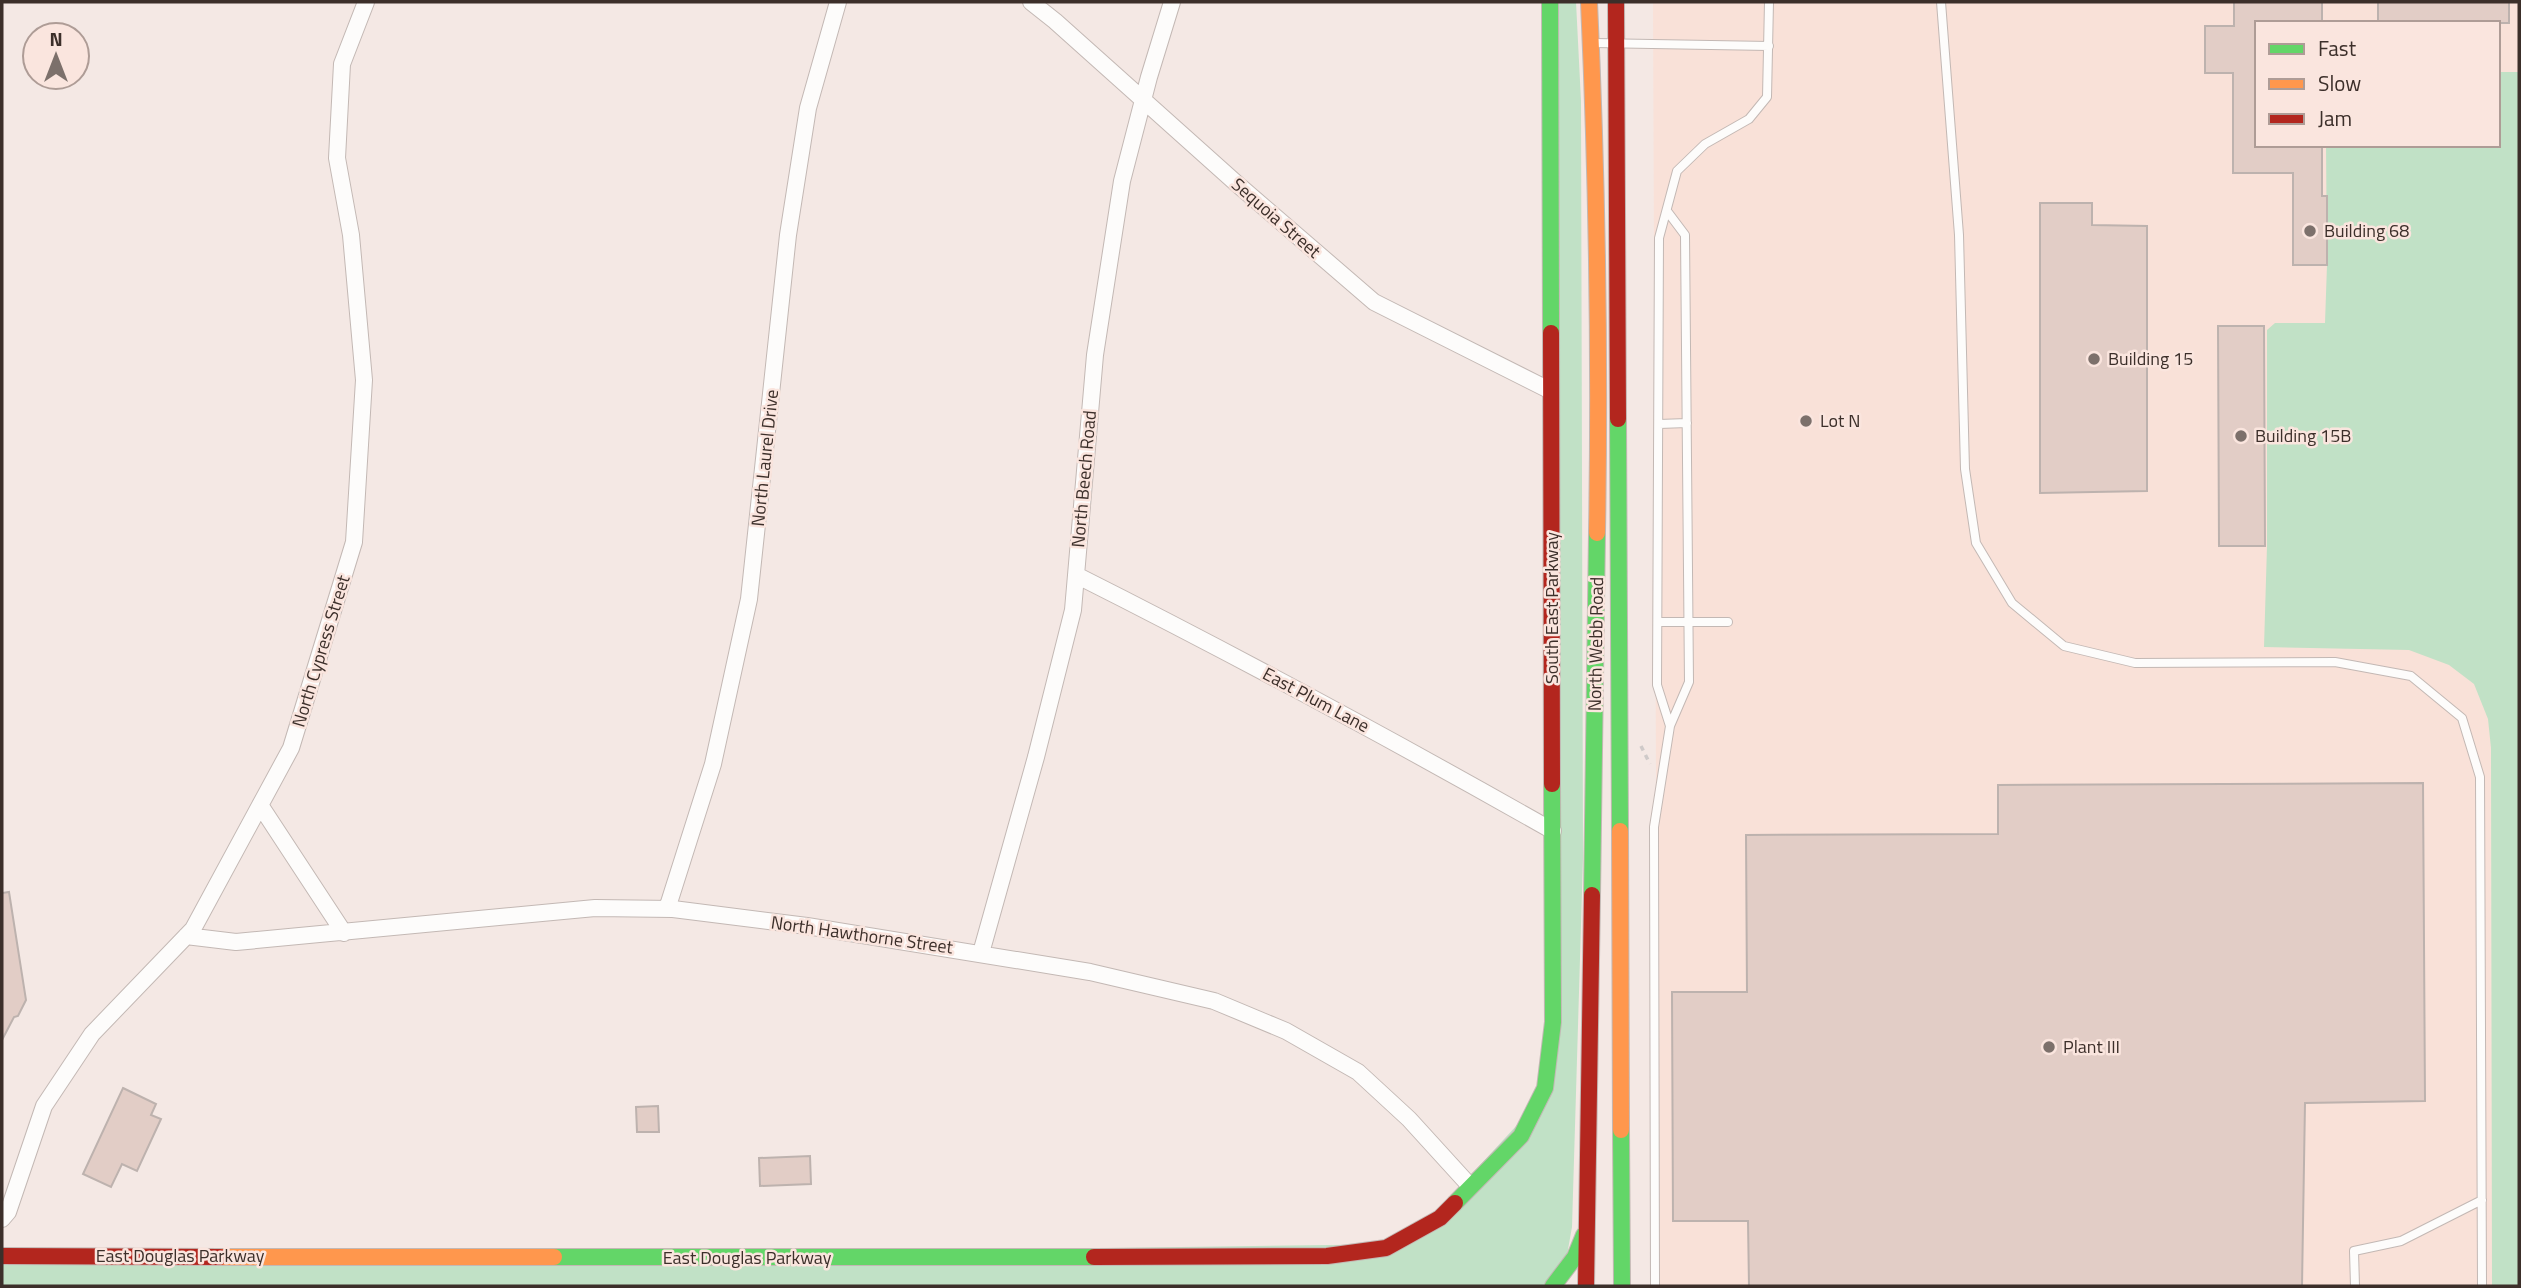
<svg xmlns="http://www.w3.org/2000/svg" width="2521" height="1288" viewBox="0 0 2521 1288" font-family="'Titillium Web',sans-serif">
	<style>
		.built { fill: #f9e1d8; fill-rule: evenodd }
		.green { fill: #c1e1c6 }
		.building { fill: #e2cdc6; stroke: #bdb2ae; stroke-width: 2 }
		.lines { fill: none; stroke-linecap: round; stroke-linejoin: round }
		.lane-casing { stroke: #c3b8b4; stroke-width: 10 }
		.street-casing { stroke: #c3b8b4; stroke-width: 18 }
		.fast-casing { stroke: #c3b8b4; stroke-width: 18 }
		.slow-casing { stroke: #c3b8b4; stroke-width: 18 }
		.jam-casing { stroke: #c3b8b4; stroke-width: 18 }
		.path { stroke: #cfcac9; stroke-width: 3.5; stroke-dasharray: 5 5; stroke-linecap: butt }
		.lane { stroke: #fdfcfb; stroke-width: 8 }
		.street { stroke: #fdfcfb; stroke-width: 16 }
		.fast { stroke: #63d668; stroke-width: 16 }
		.slow { stroke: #ff974d; stroke-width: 16 }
		.jam { stroke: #b3261e; stroke-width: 16 }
		.poi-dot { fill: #7c706b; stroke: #fae5de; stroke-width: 2.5 }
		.labels { text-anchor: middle; stroke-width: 5; stroke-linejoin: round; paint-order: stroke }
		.street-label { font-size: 18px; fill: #3c2f2a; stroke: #fae5de }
		.poi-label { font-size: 18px; fill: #3c2f2a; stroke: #fae5de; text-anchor: start }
	</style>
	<rect width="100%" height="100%" fill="#f4e8e4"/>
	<path class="built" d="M1653,2H2519V1286H1658ZM2257,23H2498V145H2257Z"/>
	<path class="green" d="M1554,2H1576L1581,101L1583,858L1572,1227L1567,1255L1545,1285L2,1286V1263L1407,1244L1554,1085Z
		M2498,72H2519V1286H2492L2491,748L2488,719L2474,684L2449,665L2409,650L2264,647L2267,546V330L2275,323H2325L2327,265L2326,145H2498Z"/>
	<path class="building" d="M2234,2H2322V23H2257V145H2322V196H2327V265H2293V173H2233V73H2205V26H2234Z
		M2378,2H2509V23H2378Z
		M2040,203H2092V225L2147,226V491L2040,493Z
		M2218,326H2264L2265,546H2219Z
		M2423,783L2425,1101L2305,1103L2302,1286H1749L1748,1221H1673L1672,992H1747L1746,835L1998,834V785Z
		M9,892L26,1000L18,1016L14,1017L2,1040V893Z
		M123,1088L156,1104L151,1115L161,1119L137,1171L122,1164L111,1187L83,1174Z
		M658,1106L659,1132H637L636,1107Z
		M810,1156L811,1184L760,1186L759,1158Z"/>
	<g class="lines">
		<defs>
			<path id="lane" d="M1941,2L1959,235L1965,469L1976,543L2012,603L2064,646L2135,663L2335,662L2411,676L2462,718L2480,777L2482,1286
				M1594,43L1769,46
				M1667,211L1685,235L1689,682L1670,726L1657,685L1659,238L1677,171L1705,144L1749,119L1767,97L1769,2
				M1659,424L1687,423
				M1658,622H1728
				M1655,1286L1654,827L1670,726
				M2355,1286L2354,1251L2401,1241L2482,1200"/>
			<path id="street" d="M1031,2L1055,21L1236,183L1374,302L1551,391
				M1076,575C1237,656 1396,742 1553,831
				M260,805L344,933
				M667,909L713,764L749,599L788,235L808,108L838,2
				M186,936L236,942L595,908L673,909L807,926L1090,972L1214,1001L1286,1031L1358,1072L1409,1119L1470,1186
				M981,953L1036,757L1073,610L1095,355L1122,181L1149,77L1172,2
				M2,1219L8,1212L44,1106L92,1034L193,929L291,748L354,542L364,380L351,235L337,158L342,64L366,2"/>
			<path id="fast" d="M1550,2L1551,333
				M1618,419L1620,831
				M1592,895L1597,533
				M1621,1130L1622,1286
				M1455,1203L1521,1136L1545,1088L1553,1022L1552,784
				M554,1257H1094
				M1553,1286L1575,1257L1584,1235"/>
			<path id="slow" d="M1589,2C1597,179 1600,356 1597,533
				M1620,831L1621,1130
				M220,1257H554"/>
			<path id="jam" d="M1616,2L1618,419
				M1551,333L1552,784
				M2,1256L220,1257
				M1094,1257L1327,1256L1386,1248L1440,1218L1455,1203
				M1586,1286L1592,895"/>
		</defs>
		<use href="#lane" class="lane-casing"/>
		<use href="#street" class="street-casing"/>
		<use href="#fast" class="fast-casing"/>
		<use href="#slow" class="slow-casing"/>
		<use href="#jam" class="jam-casing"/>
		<path class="path" d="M1641,746L1650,764"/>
		<use href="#lane" class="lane"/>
		<use href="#street" class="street"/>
		<use href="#fast" class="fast"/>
		<use href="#slow" class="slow"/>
		<use href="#jam" class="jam"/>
	</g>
	<g class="poi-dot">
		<circle cx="2310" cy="231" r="7"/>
		<circle cx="2094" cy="359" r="7"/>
		<circle cx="1806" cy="421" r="7"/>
		<circle cx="2241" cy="436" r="7"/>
		<circle cx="2049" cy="1047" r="7"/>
	</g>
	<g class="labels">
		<g class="street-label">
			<text transform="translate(1276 218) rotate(41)" y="6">Sequoia Street</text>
			<text transform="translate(765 458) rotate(-84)" y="6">North Laurel Drive</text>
			<text transform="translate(1084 479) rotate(-85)" y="6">North Beech Road</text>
			<text transform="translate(1552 608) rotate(-90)" y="6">South East Parkway</text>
			<text transform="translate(1596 644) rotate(-89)" y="6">North Webb Road</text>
			<text transform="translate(321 651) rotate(-73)" y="6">North Cypress Street</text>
			<text transform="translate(1316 700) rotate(28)" y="6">East Plum Lane</text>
			<text transform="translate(862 935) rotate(8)" y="6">North Hawthorne Street</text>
			<text x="180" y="1262">East Douglas Parkway</text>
			<text x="747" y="1264">East Douglas Parkway</text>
		</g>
		<g class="poi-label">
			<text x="2324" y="237">Building 68</text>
			<text x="2108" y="365">Building 15</text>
			<text x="1820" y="427">Lot N</text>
			<text x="2255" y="442">Building 15B</text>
			<text x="2063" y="1053">Plant III</text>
		</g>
	</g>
	<rect width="2521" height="1288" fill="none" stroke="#3c2f2a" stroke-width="7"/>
	<rect x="2255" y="21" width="245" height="126" fill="#fae5de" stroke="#ae9c96" stroke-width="2"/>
	<rect x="2269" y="44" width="35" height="10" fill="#63d668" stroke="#ae9c96" stroke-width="2"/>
	<text x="2318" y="56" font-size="21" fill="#3c2f2a">Fast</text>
	<rect x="2269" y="79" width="35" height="10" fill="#ff974d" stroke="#ae9c96" stroke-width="2"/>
	<text x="2318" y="91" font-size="21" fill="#3c2f2a">Slow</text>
	<rect x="2269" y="114" width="35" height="10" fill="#b3261e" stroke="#ae9c96" stroke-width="2"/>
	<text x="2318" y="126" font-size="21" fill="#3c2f2a">Jam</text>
	<g transform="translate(56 56)"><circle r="33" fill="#fae5de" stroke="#ae9c96" stroke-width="2"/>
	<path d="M0-5L12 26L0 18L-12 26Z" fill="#7c706b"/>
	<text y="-10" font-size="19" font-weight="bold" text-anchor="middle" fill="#3c2f2a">N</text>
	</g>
</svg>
